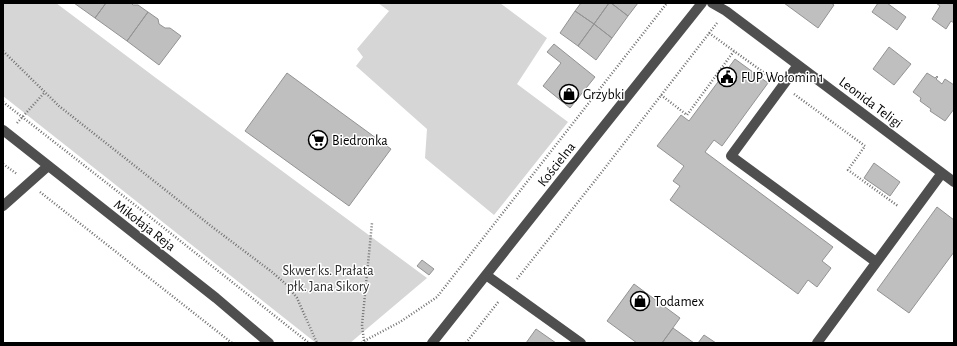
<svg xmlns="http://www.w3.org/2000/svg" width="957" height="346" viewBox="0 0 957 346" font-family="'Alegreya Sans',sans-serif">
	<style>
		.green { fill: #d6d6d6 }
		.building { fill: #bfbfbf; stroke: #939393 }
		.lines { fill: none; stroke-linecap: round; stroke-linejoin: round }
		.path { stroke: #717171; stroke-width: 2.5; stroke-dasharray: 1 2; stroke-linecap: butt }
		.minor { stroke: #4f4f4f; stroke-width: 10 }
		.labels { text-anchor: middle; stroke-width: 3; stroke-linejoin: round; paint-order: stroke }
		.poi-label { font-size: 14px; fill: #000; stroke: #fff; text-anchor: start }
		.street-label { font-size: 14px; fill: #000; stroke: #fff }
		.park-label { font-size: 14px; fill: #2d2d2d; stroke: #fff }
	</style>
	<rect width="100%" height="100%" fill="#fff"/>
	<path class="green" d="M3,3H56L156,78L427,278L350,343H316L3,96Z
		M378,3H500L547,38L517,84L568,122L494,215L425,158L427,129L356,66L363,57L357,49L389,11Z"/>
	<path class="building" d="M74,3H106L95,18Z
		M106,3H131L133,5H138L148,12L127,41L95,18Z
		M581,3H609L594,24L575,11Z
		M609,3H611L628,16L612,38L594,24Z
		M611,3H638L628,16Z
		M784,3H831L834,5L818,28Z
		M878,3H887L906,17L897,30L872,12Z
		M936,3H954V23L951,21L946,29L932,19L940,6Z
		M575,11L594,24L578,46L560,33Z
		M148,12L158,19L159,24L165,28H170L181,36L159,65L127,41Z
		M594,24L612,38L596,60L578,46Z
		M554,44L595,77L570,108L543,86L561,63L547,52Z
		M889,47L911,64L894,85L873,69Z
		M735,59L768,83L722,146L714,140L705,152L833,247L822,261L831,268L817,287L808,280L798,294L670,200L680,186L673,181L684,166L657,146L681,115L689,121Z
		M287,73L391,149L349,206L245,131Z
		M927,73L935,78L937,76L938,77L936,79L942,84L945,79L954,85V109L945,121L930,111L931,109L920,101L921,98L913,92Z
		M874,163L900,182L890,196L864,178Z
		M937,207L954,220V252L909,313L877,290Z
		M422,260L434,269L429,275L417,266Z
		M634,284L680,318L662,343H637L607,321Z
		M673,328L694,343H662Z
		M536,329L556,343H526Z
		M704,335L716,343H698Z"/>
	<g class="lines">
		<path class="path" d="M709,33L770,77
			M3,51L59,106L211,226L272,272L287,285L297,298L317,343
			M794,94L865,146L848,170L898,206
			M661,95L687,115L734,51
			M3,102L140,209L309,343
			M17,123L45,92
			M3,164L17,174
			M40,192L232,343
			M517,279L601,173L717,23
			M362,343L364,341L400,322L437,297L667,3
			M366,343L364,341L362,325L372,223
			M466,343L499,301"/>
		<path class="minor" d="M712,3L726,11L954,182
			M798,65L731,156L876,262
			M3,130L216,298L269,343
			M3,206L48,166
			M486,275L581,343
			M432,343L596,136L702,3
			M817,343L942,173"/>
	</g>
	<defs>
		<symbol id="civic-ring" viewBox="-11 -11 22 22"><circle r="9.5" fill="#fff" stroke="#000" stroke-width="1.5"/><path d="M-.6-6.5H3V-4.5H.6V-3L4-1V1h2V6H-6V1h2V-1L-.6-3ZM-1.2 2.5V6h2.4V2.5Z" fill="#000"/></symbol>
		<symbol id="shop-ring" viewBox="-11 -11 22 22"><circle r="9.5" fill="#fff" stroke="#000" stroke-width="1.5"/><path d="M-5-2.5h2.3a2.7 3.5 0 0 1 5.4 0H5L5.5 6h-11ZM-1.5-2.5h3a1.5 2.3 0 0 0-3 0Z" fill="#000"/></symbol>
		<symbol id="supermarket-ring" viewBox="-11 -11 22 22"><circle r="9.5" fill="#fff" stroke="#000" stroke-width="1.5"/><path d="M-6-5.5h2.5l.6 2H6L4.5 2H-2.5L-4.4-4H-6ZM-1.5 3.2a1.3 1.3 0 1 0 .1 0ZM3 3.2a1.3 1.3 0 1 0 .1 0Z" fill="#000"/></symbol>
	</defs>
	<g fill-rule="evenodd">
		<use href="#civic-ring" x="716" y="66" width="22" height="22"/>
		<use href="#shop-ring" x="558" y="83" width="22" height="22"/>
		<use href="#supermarket-ring" x="307" y="129" width="22" height="22"/>
		<use href="#shop-ring" x="629" y="290" width="22" height="22"/>
	</g>
	<g class="labels">
		<g class="poi-label">
			<text x="741" y="82">FUP Wołomin 1</text>
			<text x="583" y="99">Grzybki</text>
			<text x="332" y="145">Biedronka</text>
			<text x="654" y="306">Todamex</text>
		</g>
		<g class="street-label">
			<text transform="translate(871 102) rotate(37)" y="5">Leonida Teligi</text>
			<text transform="translate(556 164) rotate(-52)" y="5">Kościelna</text>
			<text transform="translate(145 225) rotate(38)" y="5">Mikołaja Reja</text>
		</g>
		<g class="park-label">
			<text x="328" y="275">Skwer ks. Prałata<tspan x="328" dy="16">płk. Jana Sikory</tspan></text>
		</g>
	</g>
	<rect width="957" height="346" fill="none" stroke="#000000" stroke-width="8"/>
</svg>
